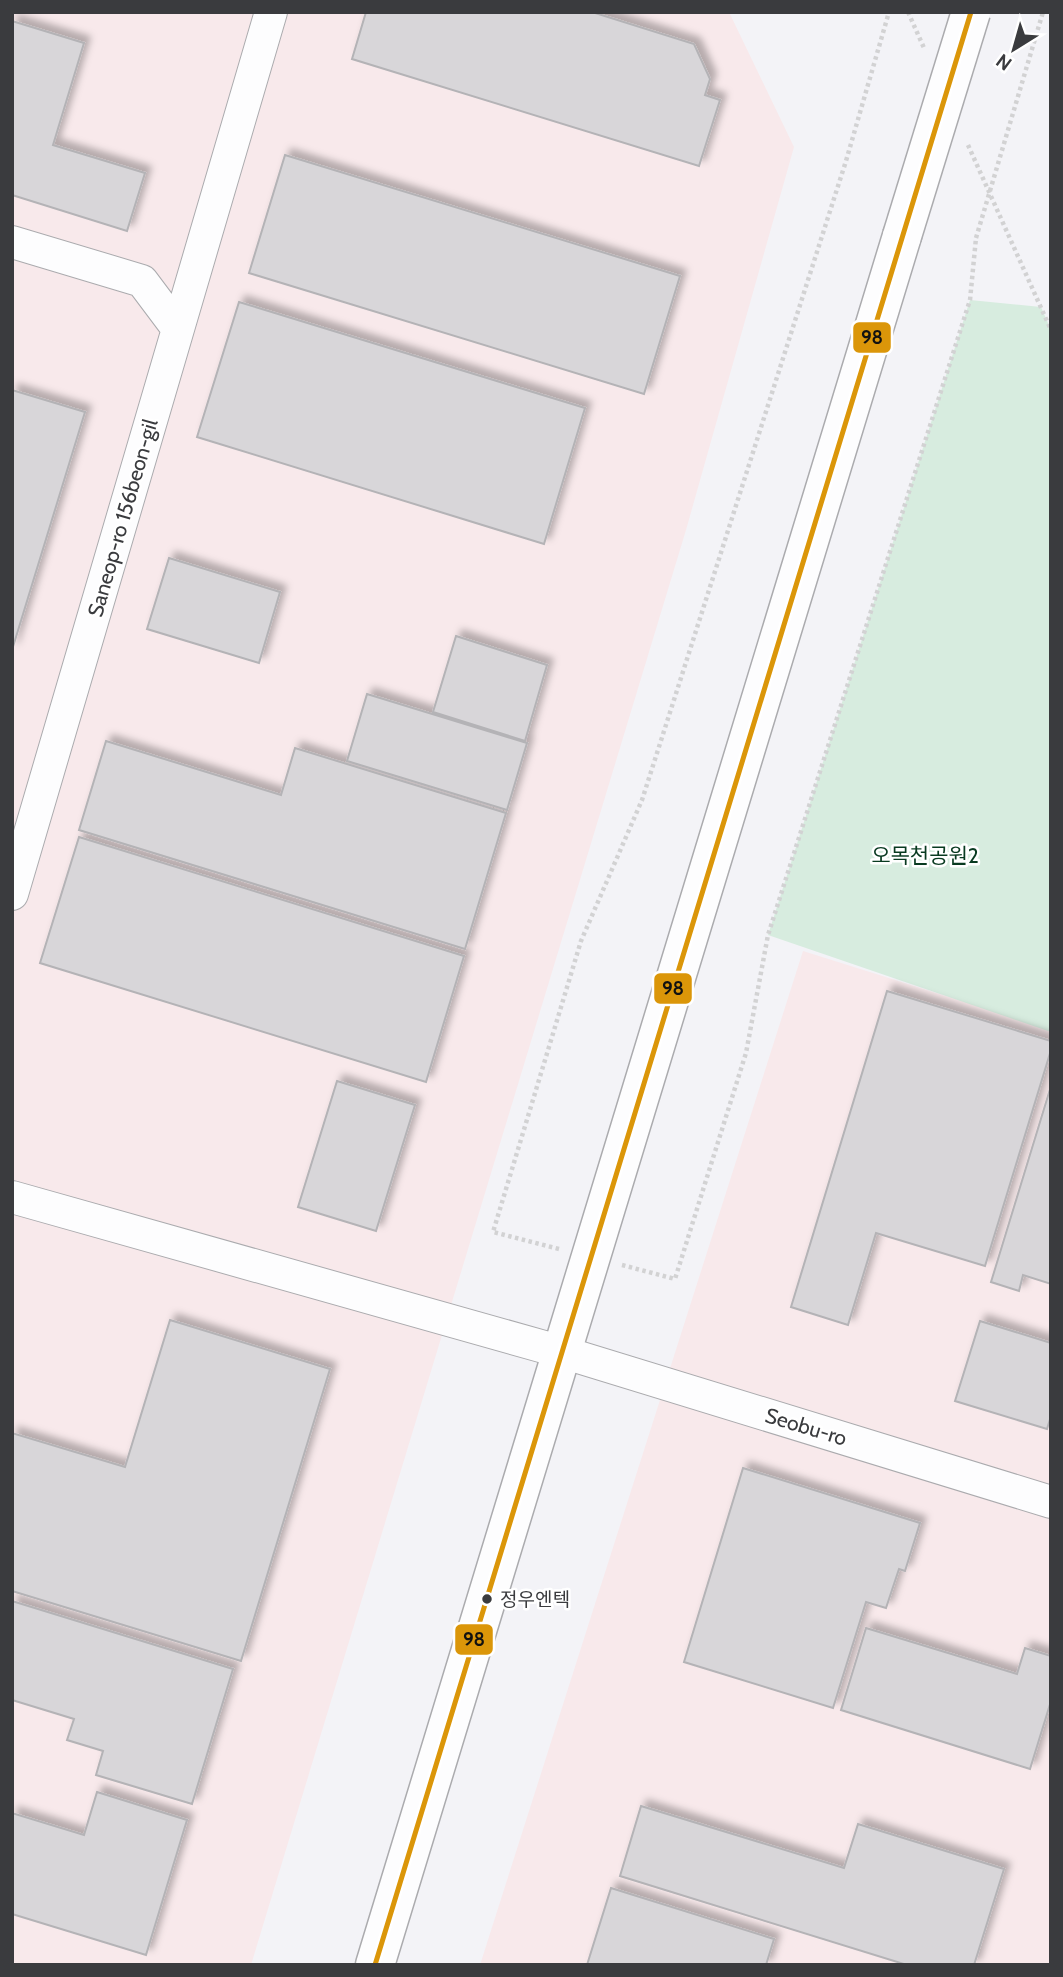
<svg xmlns="http://www.w3.org/2000/svg" width="1063" height="1977" viewBox="0 0 1063 1977" font-family="Cabin,'Noto Sans KR',sans-serif">
	<style>
		.industrial { fill: #f8e9eb }
		.green { fill: #d7ecdf }
		.building { fill: #d8d6d9; stroke: #b4b3b6; stroke-width: 2; filter: url(#shadow) }
		.lines { fill: none; stroke-linecap: round; stroke-linejoin: round }
		.minor-casing { stroke: #ababae; stroke-width: 34 }
		.major-casing { stroke: #ababae; stroke-width: 41 }
		.path { stroke: #d2d2d3; stroke-width: 4.5; stroke-dasharray: 3.5 3.5; stroke-linecap: butt }
		.minor { stroke: #fdfdfe; stroke-width: 32 }
		.major { stroke: #fdfdfe; stroke-width: 38 }
		.major-bridge-casing { stroke: #ababae; stroke-width: 41; stroke-linecap: butt }
		.path-bridge { stroke: #d2d2d3; stroke-width: 4.5; stroke-dasharray: 3.5 3.5; stroke-linecap: butt }
		.major-bridge { stroke: #fdfdfe; stroke-width: 38 }
		.bus-1-casing { stroke: #fff; stroke-width: 10 }
		.bus-1 { stroke: #db9609; stroke-width: 5 }
		.bus-dot { fill: #3a3b3e; stroke: #fff; stroke-width: 2.5 }
		.labels { text-anchor: middle; stroke-width: 5; stroke-linejoin: round; paint-order: stroke }
		.bus-label { font-size: 19px; fill: #3a3b3e; stroke: #fff; text-anchor: start }
		.street-label { font-size: 21px; fill: #3a3b3e; stroke: #fff }
		.park-label { font-size: 21px; fill: #083a20; stroke: #fff }
		.line-badge { stroke: #fff; stroke-width: 2.5 }
		.pale-badge-label { font-size: 19px; text-anchor: middle; font-weight: bold; fill: #111 }
	</style>
	<defs>
		<filter id="shadow"><feDropShadow dx="6" dy="-6" stdDeviation="3.5" flood-color="#0004"/></filter>
	</defs>
	<rect width="100%" height="100%" fill="#f3f3f7"/>
	<path class="industrial" d="M12,12H729L794,147L686,530L251,1965H12Z
		M803,951L1051,1029V1965H480Z"/>
	<path class="green" d="M970,300L1041,307L1051,330V1032L768,935Z"/>
	<path class="building" d="M366,12H592L694,44L710,79L705,95L720,100L699,166L352,59Z
		M12,21L84,43L53,145L145,173L127,231L12,195Z
		M285,155L680,276L644,394L249,273Z
		M239,302L585,408L544,544L197,437Z
		M12,390L85,412L12,650Z
		M169,558L280,592L259,663L147,629Z
		M456,636L547,665L525,741L433,712Z
		M367,694L527,743L507,810L347,761Z
		M106,741L281,795L295,748L506,813L465,949L79,830Z
		M79,837L464,956L426,1082L40,963Z
		M887,991L1051,1041V1050L985,1266L876,1233L848,1325L791,1307Z
		M337,1081L415,1105L376,1231L298,1207Z
		M1051,1086V1284L1023,1275L1019,1291L991,1282Z
		M170,1320L330,1369L241,1661L12,1591V1433L125,1467Z
		M980,1321L1051,1343V1416L1047,1429L955,1401Z
		M743,1468L920,1523L905,1571L899,1569L886,1608L866,1602L833,1708L684,1662Z
		M12,1601L233,1669L192,1804L96,1775L103,1751L67,1740L74,1719L12,1700Z
		M866,1628L1017,1674L1025,1648L1051,1656V1701L1030,1769L841,1710Z
		M97,1792L187,1820L146,1955L12,1914V1813L84,1835Z
		M641,1806L844,1868L858,1824L1004,1869L974,1965H907L620,1876Z
		M611,1888L774,1939L766,1965H587Z"/>
	<g class="lines">
		<defs>
			<path id="minor" d="M12,242L142,281L178,329L12,894
				M178,329L271,12
				M12,1197L562,1352L1051,1502"/>
			<path id="major" d="M375,1965L902,236"/>
		</defs>
		<use href="#minor" class="minor-casing"/>
		<use href="#major" class="major-casing"/>
		<path class="path" d="M908,12L924,48
			M968,145L1051,330
			M559,1249L493,1232L581,941L642,800L846,161L889,12
			M622,1265L675,1279L746,1053L768,935L970,300L976,238"/>
		<use href="#minor" class="minor"/>
		<use href="#major" class="major"/>
		<defs>
			<path id="major-bridge" d="M902,236L971,12"/>
		</defs>
		<use href="#major-bridge" class="major-bridge-casing"/>
		<path class="path-bridge" d="M976,238L1043,12"/>
		<use href="#major-bridge" class="major-bridge"/>
		<defs>
			<path id="bus-1" d="M375,1965L971,12"/>
		</defs>
		<use href="#bus-1" class="bus-1-casing"/>
		<use href="#bus-1" class="bus-1"/>
	</g>
	<circle class="bus-dot" cx="487" cy="1599" r="6"/>
	<g class="labels">
		<g class="bus-label">
			<text x="500" y="1606">정우엔텍</text>
		</g>
		<g class="street-label">
			<text transform="translate(123 518) rotate(-74)" y="7">Saneop-ro 156beon-gil</text>
			<text transform="translate(806 1427) rotate(17)" y="7">Seobu-ro</text>
		</g>
		<g class="park-label">
			<text x="925" y="863">오목천공원2</text>
		</g>
	</g>
	<g class="line-badge">
		<rect x="852" y="321" width="40" height="33" rx="7" fill="#db9609"/>
		<rect x="653" y="972" width="40" height="33" rx="7" fill="#db9609"/>
		<rect x="454" y="1623" width="40" height="33" rx="7" fill="#db9609"/>
	</g>
	<g class="pale-badge-label">
		<text x="872" y="344">98</text>
		<text x="673" y="995">98</text>
		<text x="474" y="1646">98</text>
	</g>
	<rect width="1063" height="1977" fill="none" stroke="#3a3b3e" stroke-width="28"/>
	<g transform="translate(1014 49) rotate(217)" stroke="#ffffff" stroke-width="5" paint-order="stroke">
	<path d="M0-5L12 26L0 18L-12 26Z" fill="#3a3b3e"/>
	<text y="-10" font-size="19" font-weight="bold" text-anchor="middle" fill="#3a3b3e">N</text>
	</g>
</svg>
